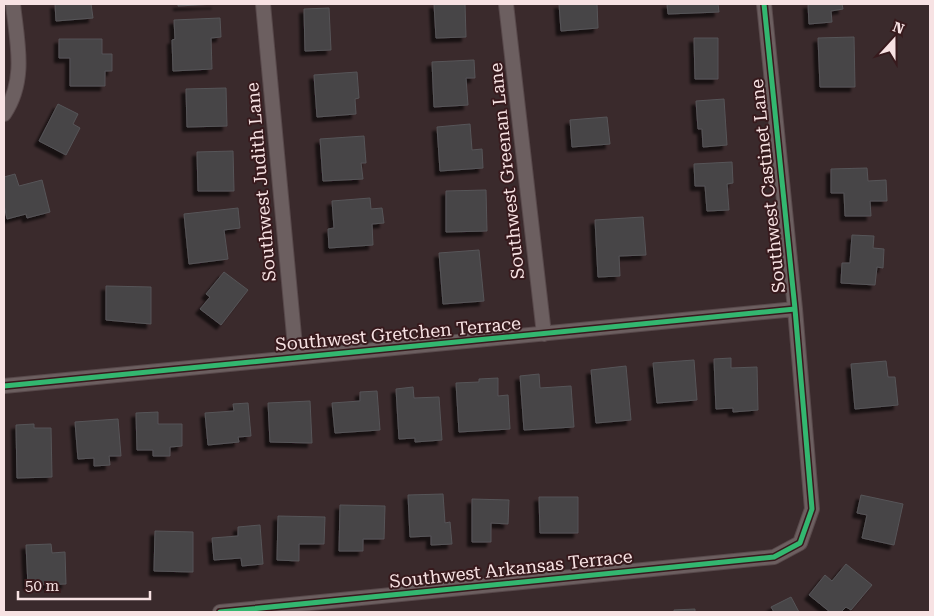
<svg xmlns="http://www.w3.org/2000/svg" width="934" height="616" viewBox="0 0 934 616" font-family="'Roboto Serif',serif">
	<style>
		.building { fill: #474447; stroke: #565558; filter: url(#shadow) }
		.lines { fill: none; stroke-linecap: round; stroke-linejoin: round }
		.street-casing { stroke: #58494b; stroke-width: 16 }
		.street { stroke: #6c5f60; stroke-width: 14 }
		.cycleway-casing { stroke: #371a1d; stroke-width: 8 }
		.cycleway { stroke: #33b770; stroke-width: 5 }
		.labels { text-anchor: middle; stroke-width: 4; stroke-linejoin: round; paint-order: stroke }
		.street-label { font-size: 18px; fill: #f7e2e3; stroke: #371a1d }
	</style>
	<defs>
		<filter id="shadow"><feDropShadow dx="-4.5" dy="4.5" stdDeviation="1" flood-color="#0009"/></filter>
	</defs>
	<rect width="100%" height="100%" fill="#3a2a2c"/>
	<path class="building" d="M55,4H91L93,18L56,21Z
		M178,4H216L178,6Z
		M434,4H465L466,37L436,38Z
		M559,4H597L598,28L561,31Z
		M667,4H718L719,12L668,14Z
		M808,4H842L843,9L831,11L832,22L809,24Z
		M329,8L331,50L305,51L304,9Z
		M220,18L221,37L211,38L212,69L173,71L172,40L175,39L174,20Z
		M854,37L855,87H820L818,38Z
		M694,38H718V79H695Z
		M59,39H102V54H112V71H105V86H70V58H59Z
		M474,60L475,78H466L468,105L434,107L432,62Z
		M357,72L359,98L355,99L356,114L317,117L314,75Z
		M226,88L227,126L187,127L186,89Z
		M724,99L727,145L703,147L702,129H698L696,101Z
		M58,104L78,114L73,124L80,128L66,155L39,141Z
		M607,117L610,144L572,147L570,120Z
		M470,124L472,150L482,149L483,168L440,171L437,127Z
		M364,136L366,163H361L363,179L323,181L320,139Z
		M233,151L234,191H198L197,152Z
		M732,162L733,183L727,184L729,210L707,211L705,186H695L694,164Z
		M867,168L868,181L886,180L887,201H870L871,216H845L844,193H831V169Z
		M15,174L19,186L42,180L50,212L27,218L26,214L7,219L4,205V177Z
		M486,190L487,231L446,232V191Z
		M370,198L371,209L382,208L384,223L372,224L373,245L329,248L328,229L334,228L332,201Z
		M238,208L240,228L224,230L228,259L189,264L184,214Z
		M643,217L646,255L619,256L620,276L598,277L595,220Z
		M852,235L874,236L873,248L884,249L883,268L877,267L875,285L841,283L842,263H850Z
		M479,250L484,301L443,304L439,253Z
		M224,272L248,290L221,325L200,309L210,297L206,294Z
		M106,286L151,287V324L106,320Z
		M731,358V368L757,367L758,410L733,412V408L716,409L714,359Z
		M694,360L697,400L657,403L653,363Z
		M886,361L888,377H895L898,405L855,409L851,364Z
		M626,366L631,420L596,423L591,370Z
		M539,374L540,388L571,386L574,427L524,430L520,376Z
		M498,378V396L508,395L510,429L459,432L456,383L479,382V379Z
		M413,387L414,398L439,397L442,440L415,442V438L399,439L396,389Z
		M377,391L380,430L335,433L332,403L360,401V392Z
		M310,401L312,443L270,442L268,403Z
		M248,403L251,436L238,437L239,442L208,445L205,413L234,411L233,404Z
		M158,412V424H182V446L170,447V456H153V450H137L136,413Z
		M118,419L121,456H109L110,465L94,466V458L78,459L75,422Z
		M34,424V428H51L52,477L17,478L16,425Z
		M443,494L445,523L450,522L452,544L431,545V536L410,537L408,495Z
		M861,495L903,504L894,545L862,538L867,515L857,513Z
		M539,497H578V533H540Z
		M472,499L509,500L508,524L491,523V542H472Z
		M340,505L385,506L384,539H363V551H339Z
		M278,516L325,517L324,544H299V561L277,560Z
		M260,525L263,564L242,566L241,558L214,560L212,538L238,536V527Z
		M155,531L193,532V572L154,571Z
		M51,544L52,553L65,552L66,584L28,585L26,545Z
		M846,564L872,585L851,610L846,607L841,612H830L809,595L825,575L832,581Z
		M791,597L799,612H774L771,607Z
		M695,609V612H674V610Z"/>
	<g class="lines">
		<defs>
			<path id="street" d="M263,4L296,357
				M506,4L544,334
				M4,114C27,80 17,42 13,4
				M4,386L795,309
				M220,612L774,557L800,543L812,509L795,309L764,4"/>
		</defs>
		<use href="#street" class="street-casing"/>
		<use href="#street" class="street"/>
		<defs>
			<path id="cycleway" d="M4,386L795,309
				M220,612L774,557L800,543L812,509L795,309L764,4"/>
		</defs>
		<use href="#cycleway" class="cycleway-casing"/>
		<use href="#cycleway" class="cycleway"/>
	</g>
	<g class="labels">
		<g class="street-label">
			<text transform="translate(507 171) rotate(-96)" y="6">Southwest Greenan Lane</text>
			<text transform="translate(261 182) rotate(-95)" y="6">Southwest Judith Lane</text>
			<text transform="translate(768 186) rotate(-96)" y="6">Southwest Castinet Lane</text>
			<text transform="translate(398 334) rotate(-5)" y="6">Southwest Gretchen Terrace</text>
			<text transform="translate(511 569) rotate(-6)" y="6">Southwest Arkansas Terrace</text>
		</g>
	</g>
	<rect width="934" height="616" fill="none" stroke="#f7e2e3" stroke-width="10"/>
	<g transform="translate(894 40) rotate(21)" stroke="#371a1d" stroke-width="4" paint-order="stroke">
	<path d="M0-4L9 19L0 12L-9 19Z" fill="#f7e2e3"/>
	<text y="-8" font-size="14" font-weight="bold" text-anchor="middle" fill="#f7e2e3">N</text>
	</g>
	<path d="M18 591v8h132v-8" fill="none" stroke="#f7e2e3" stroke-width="2.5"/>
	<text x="25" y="591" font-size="15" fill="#f7e2e3" stroke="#371a1d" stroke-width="4" paint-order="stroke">50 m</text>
</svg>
